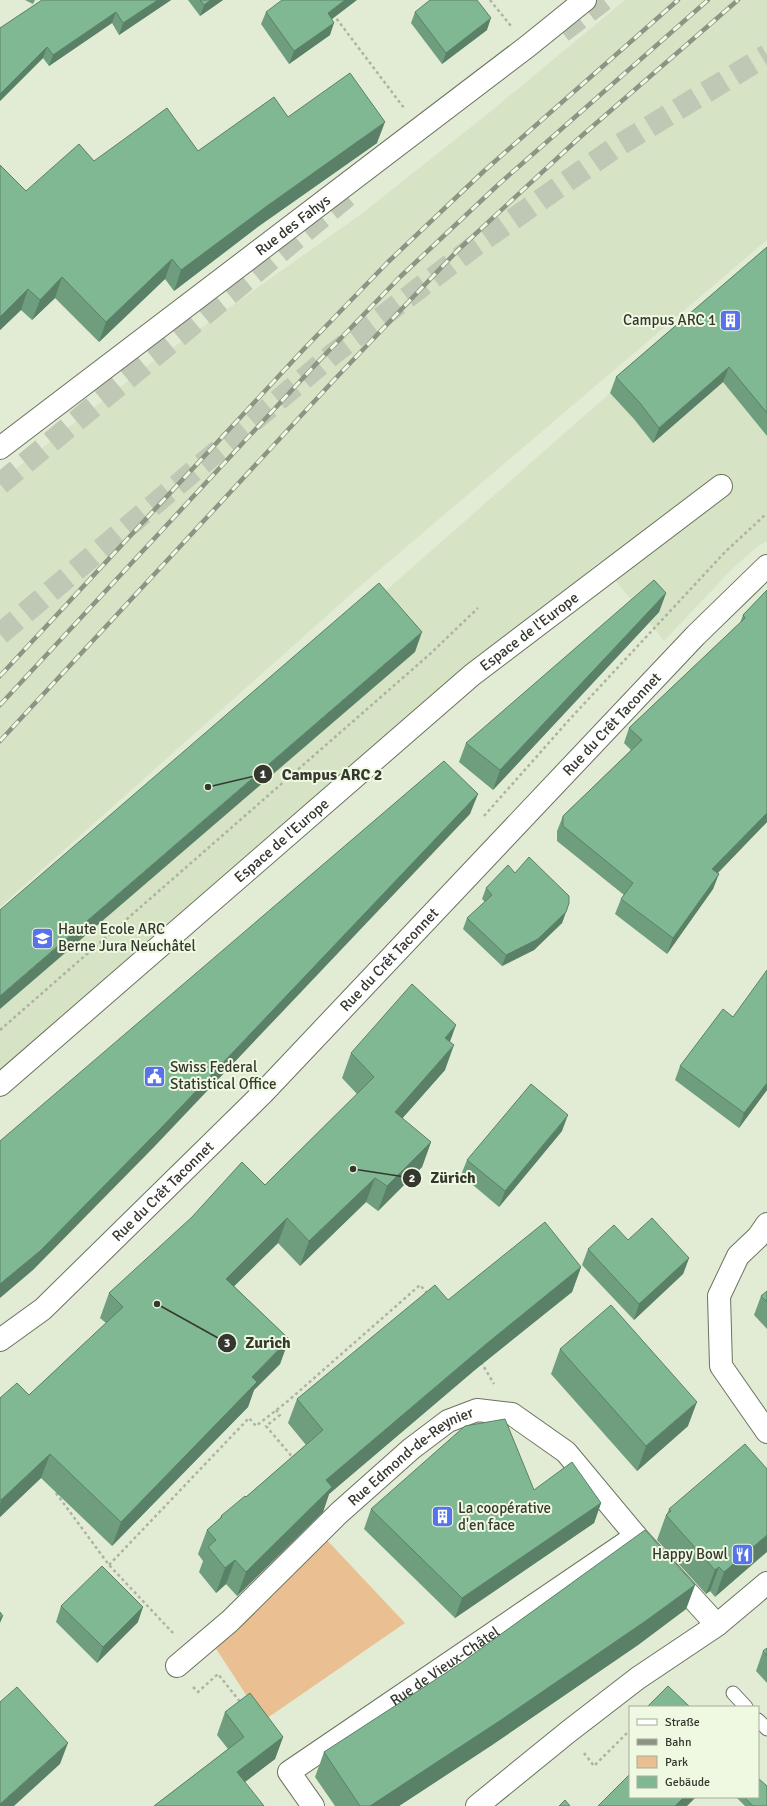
<svg xmlns="http://www.w3.org/2000/svg" width="767" height="1806" viewBox="0 0 767 1806" font-family="Signika,sans-serif">
	<style>
		.built { fill: #d6e3c5 }
		.green { fill: #eac093 }
		.lines { fill: none; stroke-linecap: round; stroke-linejoin: round }
		.motorway-tunnel { stroke: #bfc8b4; stroke-width: 22; stroke-dasharray: 22 11; stroke-linecap: butt }
		.service-casing { stroke: #6b735f; stroke-width: 15 }
		.minor-casing { stroke: #6b735f; stroke-width: 24 }
		.secondary-casing { stroke: #6b735f; stroke-width: 24 }
		.path { stroke: #acb4a1; stroke-width: 2.5; stroke-dasharray: 3 3; stroke-linecap: butt }
		.service { stroke: #fff; stroke-width: 13 }
		.minor { stroke: #fff; stroke-width: 22 }
		.secondary { stroke: #fff; stroke-width: 22 }
		.rail-casing { stroke: #8d9484; stroke-width: 4.5 }
		.rail { stroke: #eff9e2; stroke-width: 3; stroke-dasharray: 9; stroke-linecap: butt }
		.wall { fill: #6e9e7e }
		.shaded-wall { fill: #5a8167 }
		.building { fill: #80b893; stroke: #5a8167 }
		.labels { text-anchor: middle; stroke-width: 4; stroke-linejoin: round; paint-order: stroke }
		.street-label { font-size: 15px; fill: #35382f; stroke: #eff9e2 }
		.poi-label { font-size: 15px; fill: #35382f; stroke: #eff9e2; text-anchor: start }
		.leader { fill: none; stroke: #35382f; stroke-width: 1.5 }
		.callout-dot { fill: #35382f; stroke: #eff9e2; stroke-width: 1.5 }
		.mark-label { font-size: 12px; text-anchor: middle; font-weight: bold; fill: #fff }
		.callout-label { font-size: 16px; text-anchor: middle; font-weight: bold; fill: #35382f; stroke: #eff9e2; stroke-width: 4; stroke-linejoin: round; paint-order: stroke }
	</style>
	<rect width="100%" height="100%" fill="#e2ecd5"/>
	<path class="built" d="M625,0H767V240L358,588L0,907V481L151,363L360,215L485,116Z
		M767,258V541L758,546L732,569L664,641L600,561L0,1077V923L372,603L610,393Z"/>
	<path class="green" d="M325,1538L405,1623L263,1721L215,1647Z"/>
	<g class="lines">
		<path class="motorway-tunnel" d="M562,32L604,0
			M0,484L349,195
			M0,634L333,354L476,245L616,147L767,55"/>
		<defs>
			<path id="service" d="M733,1693L746,1707
				M758,1720L767,1729"/>
			<g id="minor">
				<path id="s1" d="M0,1085L472,675L721,486"/>
				<path d="M767,1224L758,1237L738,1256L719,1296L721,1366L767,1432"/>
				<path id="s2" d="M0,1340L43,1309L263,1093L696,635L767,566"/>
				<path id="s3" d="M177,1666L230,1621L339,1513L411,1449L448,1421L477,1410L512,1414L566,1452L636,1536L717,1625"/>
				<path id="s4" d="M313,1806L289,1772L636,1536"/>
				<path d="M477,1806L568,1732L638,1678L717,1625L767,1583"/>
			</g>
			<g id="secondary">
				<path id="s5" d="M0,448L528,46L585,0"/>
			</g>
		</defs>
		<use href="#service" class="service-casing"/>
		<use href="#minor" class="minor-casing"/>
		<use href="#secondary" class="secondary-casing"/>
		<path class="path" d="M490,0L511,26
			M333,14L404,108
			M484,816L569,720L725,552L765,515
			M0,1030L430,654L478,608
			M481,1362L494,1384
			M276,1410L280,1415L266,1426L294,1459
			M56,1493L109,1565L173,1633
			M109,1565L249,1418L256,1426L288,1401L420,1285L428,1294
			M193,1687L198,1692L218,1674L241,1703
			M584,1753L594,1766L630,1730"/>
		<use href="#service" class="service"/>
		<use href="#minor" class="minor"/>
		<use href="#secondary" class="secondary"/>
		<defs>
			<path id="rail" d="M0,676L303,350L388,262L484,171L678,0
				M0,705L317,363L400,277L499,184L708,0
				M0,741L335,379L457,251L578,139L738,0"/>
		</defs>
		<use href="#rail" class="rail-casing"/>
		<use href="#rail" class="rail"/>
	</g>
	<path class="wall" d="M25,0H35L33,4Z
		M42,0H171L119,35L112,23L49,66L43,58L0,101V28Z
		M188,0H223L200,16Z
		M266,12L332,19L330,35L289,64L261,24Z
		M415,12L487,30L442,64L411,23Z
		M288,117L377,143L259,226L174,291L165,279L99,342L55,298L32,320L21,310L0,330V165L26,191L94,161L198,151Z
		M767,247V436L723,382L653,443L634,419L610,393L616,377Z
		M767,590V822L718,873L713,889L667,954L615,914L621,899L624,895L557,841V831L563,816L631,750L624,743L629,728L740,623L743,615Z
		M666,593L659,612L493,790L459,762L466,743Z
		M515,873L569,903L562,923L534,950L502,966L463,929L467,918L485,902L482,899L486,888Z
		M733,1017L767,1090L739,1128L675,1080L680,1066Z
		M450,1042L445,1070L402,1118L431,1142L422,1167L378,1211L366,1202L300,1266L278,1243L234,1286L289,1339L280,1364L254,1390L248,1407L112,1546L41,1478L0,1517V1398L29,1395L106,1323L100,1318L109,1293L265,1185L357,1094L342,1078L351,1053Z
		M562,1131L499,1207L461,1175L467,1160Z
		M628,1240L689,1258L683,1274L634,1320L582,1265L588,1249Z
		M581,1267L572,1292L476,1369L329,1494L323,1512L237,1596L226,1584L216,1593L199,1572L203,1561L198,1554L207,1530L220,1518L221,1516L246,1497L306,1445L288,1423L297,1399L448,1300Z
		M767,1291V1329L754,1315L761,1296Z
		M560,1349L688,1426L637,1471L551,1374Z
		M767,1469L715,1597L710,1591L706,1594L657,1540L666,1515L667,1514L669,1509Z
		M534,1490L601,1503L594,1523L455,1618L364,1529L371,1509Z
		M695,1585L686,1609L638,1645L492,1745L399,1806H335L315,1777L324,1752Z
		M61,1606L138,1622L97,1663L56,1622Z
		M767,1648V1683L756,1671L763,1651Z
		M225,1712L283,1737L275,1759L245,1782L154,1806L228,1749L217,1735Z
		M736,1797H758L767,1806H745Z"/>
	<path class="shaded-wall" d="M158,0H171L119,35L123,23Z
		M211,0H223L200,16L204,5Z
		M345,0H357L323,26L328,13Z
		M116,12L112,23L49,66L53,55Z
		M491,18L487,30L442,64L446,53Z
		M334,23L330,35L289,64L294,51Z
		M47,47L43,58L0,101V94Z
		M385,122L377,143L259,226L174,291L181,270L267,206Z
		M172,259L165,279L99,342L106,322Z
		M62,277L55,298L32,320L40,300Z
		M28,289L21,310L0,330V317Z
		M729,367L723,382L653,443L659,428Z
		M666,593L659,612L493,790L500,770Z
		M422,632L415,652L0,1009V996Z
		M478,794L470,814L154,1147L33,1270L0,1298V1284Z
		M767,813V822L707,884L712,869Z
		M719,874L713,889L667,954L673,938Z
		M566,912L562,923L534,950L502,966L506,955Z
		M456,1025L447,1050L445,1038Z
		M454,1045L445,1070L386,1137L395,1112Z
		M767,1083V1090L739,1128L744,1113Z
		M568,1115L562,1131L499,1207L505,1191Z
		M431,1142L422,1167L378,1211L387,1186Z
		M375,1178L366,1202L300,1266L309,1241Z
		M287,1218L278,1243L217,1303L226,1279Z
		M689,1258L683,1274L634,1320L639,1304Z
		M581,1267L572,1292L476,1369L329,1494L323,1512L237,1596L246,1572L326,1480L485,1345Z
		M289,1339L280,1364L254,1390L248,1407L112,1546L121,1522L252,1377Z
		M697,1402L688,1426L637,1471L646,1446Z
		M50,1454L41,1478L0,1517V1504L1,1500Z
		M601,1503L594,1523L455,1618L462,1598Z
		M767,1535V1552L715,1597L724,1572Z
		M235,1560L226,1584L216,1593L225,1568Z
		M719,1567L710,1591L706,1594L715,1570Z
		M695,1585L686,1609L638,1645L492,1745L399,1806H370Z
		M143,1607L138,1622L97,1663L103,1647Z
		M3,1616L0,1623V1618Z
		M283,1737L275,1759L229,1794L237,1772Z
		M68,1743L60,1764L14,1806H0V1804Z
		M684,1797H696L687,1806H675Z"/>
	<path class="building" d="M42,0H158L123,23L116,12L53,55L47,47L0,94V28Z
		M200,0H211L204,5Z
		M282,0H345L328,13L334,23L294,51L266,12Z
		M430,0H477L491,18L446,53L415,12Z
		M350,73L385,122L267,206L181,270L172,259L106,322L62,277L40,300L28,289L0,317V165L26,191L79,144L94,161L167,108L198,151L274,97L288,117Z
		M767,247V413L729,367L659,428L640,403L616,377Z
		M654,580L666,593L500,770L466,743Z
		M379,583L422,632L0,996V910Z
		M767,590V813L712,869L719,874L673,938L621,899L633,883L563,826V816L642,740L629,728L745,618L743,615Z
		M444,761L478,794L161,1128L40,1251L0,1284V1141Z
		M529,857L569,896V903L566,912L538,939L506,955L467,918L492,895L486,888L508,865L515,873Z
		M767,970V1083L744,1113L680,1066L723,1009L733,1017Z
		M412,984L456,1025L445,1038L454,1045L395,1112L431,1142L387,1186L375,1178L309,1241L287,1218L226,1279L289,1339L252,1377L257,1382L121,1522L50,1454L1,1500L0,1498V1398L17,1383L29,1395L123,1307L109,1293L192,1217L242,1162L265,1185L374,1077L351,1053Z
		M531,1084L568,1115L505,1191L467,1160Z
		M652,1218L689,1258L639,1304L588,1249L614,1225L628,1240Z
		M545,1222L581,1267L485,1345L326,1480L332,1487L246,1572L235,1560L225,1568L208,1547L216,1540L207,1530L222,1517L221,1516L245,1496L246,1497L323,1430L297,1399L435,1285L448,1300Z
		M767,1291V1302L761,1296Z
		M611,1305L697,1402L646,1446L560,1349Z
		M505,1419L534,1490L572,1462L601,1503L462,1598L371,1509L465,1426Z
		M745,1444L767,1469V1535L724,1572L719,1567L715,1570L666,1515L671,1511L669,1509Z
		M645,1530L695,1585L647,1620L501,1720L370,1806H360L324,1752L461,1663Z
		M102,1566L143,1607L103,1647L61,1606Z
		M0,1612L3,1616L0,1618Z
		M767,1648V1656L763,1651Z
		M668,1686L690,1707H647Z
		M17,1687L68,1743L0,1804V1702Z
		M250,1693L283,1737L237,1772L264,1806H154L244,1737L225,1712Z
		M630,1774V1797H684L675,1806H598Z
		M758,1778L767,1786V1806H753L744,1797H758Z
		M565,1800L570,1806H559Z"/>
	<defs>
		<symbol id="building-square" viewBox="-11 -11 22 22"><rect x="-9" y="-9" width="18" height="18" rx="4" fill="#5773e9" stroke="#eff9e2"/><path d="M-4-6H4V6H1V3H-1V6H-4ZM-2.5-4.3h1.7v1.8h-1.7ZM.8-4.3h1.7v1.8H.8ZM-2.5-1h1.7V.8h-1.7ZM.8-1h1.7V.8H.8Z" fill="#fff"/></symbol>
		<symbol id="school-square" viewBox="-11 -11 22 22"><rect x="-9" y="-9" width="18" height="18" rx="4" fill="#5773e9" stroke="#eff9e2"/><path d="M0-5L7-2L0 1L-7-2ZM-4 1L0 2.5L4 1V4Q0 6-4 4Z" fill="#fff"/></symbol>
		<symbol id="civic-square" viewBox="-11 -11 22 22"><rect x="-9" y="-9" width="18" height="18" rx="4" fill="#5773e9" stroke="#eff9e2"/><path d="M-.6-6.5H3V-4.5H.6V-3L4-1V1h2V6H-6V1h2V-1L-.6-3ZM-1.2 2.5V6h2.4V2.5Z" fill="#fff"/></symbol>
		<symbol id="restaurant-square" viewBox="-11 -11 22 22"><rect x="-9" y="-9" width="18" height="18" rx="4" fill="#5773e9" stroke="#eff9e2"/><path d="M-5-6h1v4h1v-4h1v4h1v-4h1v5L-1.5 .5V6h-2V.5L-5-1ZM5-6V6H3V1.5H1.5Q1.5-4 5-6Z" fill="#fff"/></symbol>
	</defs>
	<g fill-rule="evenodd">
		<use href="#building-square" x="718" y="308" width="25" height="25"/>
		<use href="#school-square" x="30" y="926" width="25" height="25"/>
		<use href="#civic-square" x="142" y="1064" width="25" height="25"/>
		<use href="#building-square" x="430" y="1504" width="25" height="25"/>
		<use href="#restaurant-square" x="730" y="1542" width="25" height="25"/>
	</g>
	<g class="labels">
		<g class="street-label">
			<text dy="5" stroke="none"><textPath href="#s5" startOffset="368">Rue des Fahys</textPath></text>
			<text dy="5" stroke="none"><textPath href="#s1" startOffset="697">Espace de l'Europe</textPath></text>
			<text dy="5" stroke="none"><textPath href="#s2" startOffset="869">Rue du Crêt Taconnet</textPath></text>
			<text dy="5" stroke="none"><textPath href="#s1" startOffset="373">Espace de l'Europe</textPath></text>
			<text dy="5" stroke="none"><textPath href="#s2" startOffset="545">Rue du Crêt Taconnet</textPath></text>
			<text dy="5" stroke="none"><textPath href="#s2" startOffset="221">Rue du Crêt Taconnet</textPath></text>
			<text dy="5" stroke="none"><textPath href="#s3" startOffset="315">Rue Edmond-de-Reynier</textPath></text>
			<text dy="5" stroke="none"><textPath href="#s4" startOffset="230">Rue de Vieux-Châtel</textPath></text>
		</g>
		<g class="poi-label">
			<text x="716" y="325" text-anchor="end">Campus ARC 1</text>
			<text x="58" y="934">Haute Ecole ARC<tspan x="58" dy="17">Berne Jura Neuchâtel</tspan></text>
			<text x="170" y="1072">Swiss Federal<tspan x="170" dy="17">Statistical Office</tspan></text>
			<text x="458" y="1513">La coopérative<tspan x="458" dy="17">d'en face</tspan></text>
			<text x="728" y="1559" text-anchor="end">Happy Bowl</text>
		</g>
	</g>
	<path class="leader" d="M208 787L263 774M353 1169L412 1178M157 1304L227 1343"/>
	<g class="callout-dot">
		<circle cx="208" cy="787" r="4"/>
		<circle cx="353" cy="1169" r="4"/>
		<circle cx="157" cy="1304" r="4"/>
		<circle cx="263" cy="774" r="10"/>
		<circle cx="412" cy="1178" r="10"/>
		<circle cx="227" cy="1343" r="10"/>
	</g>
	<g class="mark-label">
		<text x="263" y="778">1</text>
		<text x="412" y="1182">2</text>
		<text x="227" y="1347">3</text>
	</g>
	<g class="callout-label">
		<text x="332" y="780">Campus ARC 2</text>
		<text x="453" y="1183">Zürich</text>
		<text x="268" y="1348">Zurich</text>
	</g>
	<rect x="629" y="1706" width="130" height="92" fill="#eff9e2" stroke="#a5ac9a"/>
	<rect x="637" y="1719" width="20" height="6" fill="#ffffff" stroke="#a5ac9a"/>
	<text x="665" y="1726" font-size="12" fill="#35382f">Straße</text>
	<rect x="637" y="1739" width="20" height="6" fill="#8d9484" stroke="#a5ac9a"/>
	<text x="665" y="1746" font-size="12" fill="#35382f">Bahn</text>
	<rect x="637" y="1756" width="20" height="12" fill="#eac093" stroke="#a5ac9a"/>
	<text x="665" y="1766" font-size="12" fill="#35382f">Park</text>
	<rect x="637" y="1776" width="20" height="12" fill="#80b893" stroke="#a5ac9a"/>
	<text x="665" y="1786" font-size="12" fill="#35382f">Gebäude</text>
</svg>
